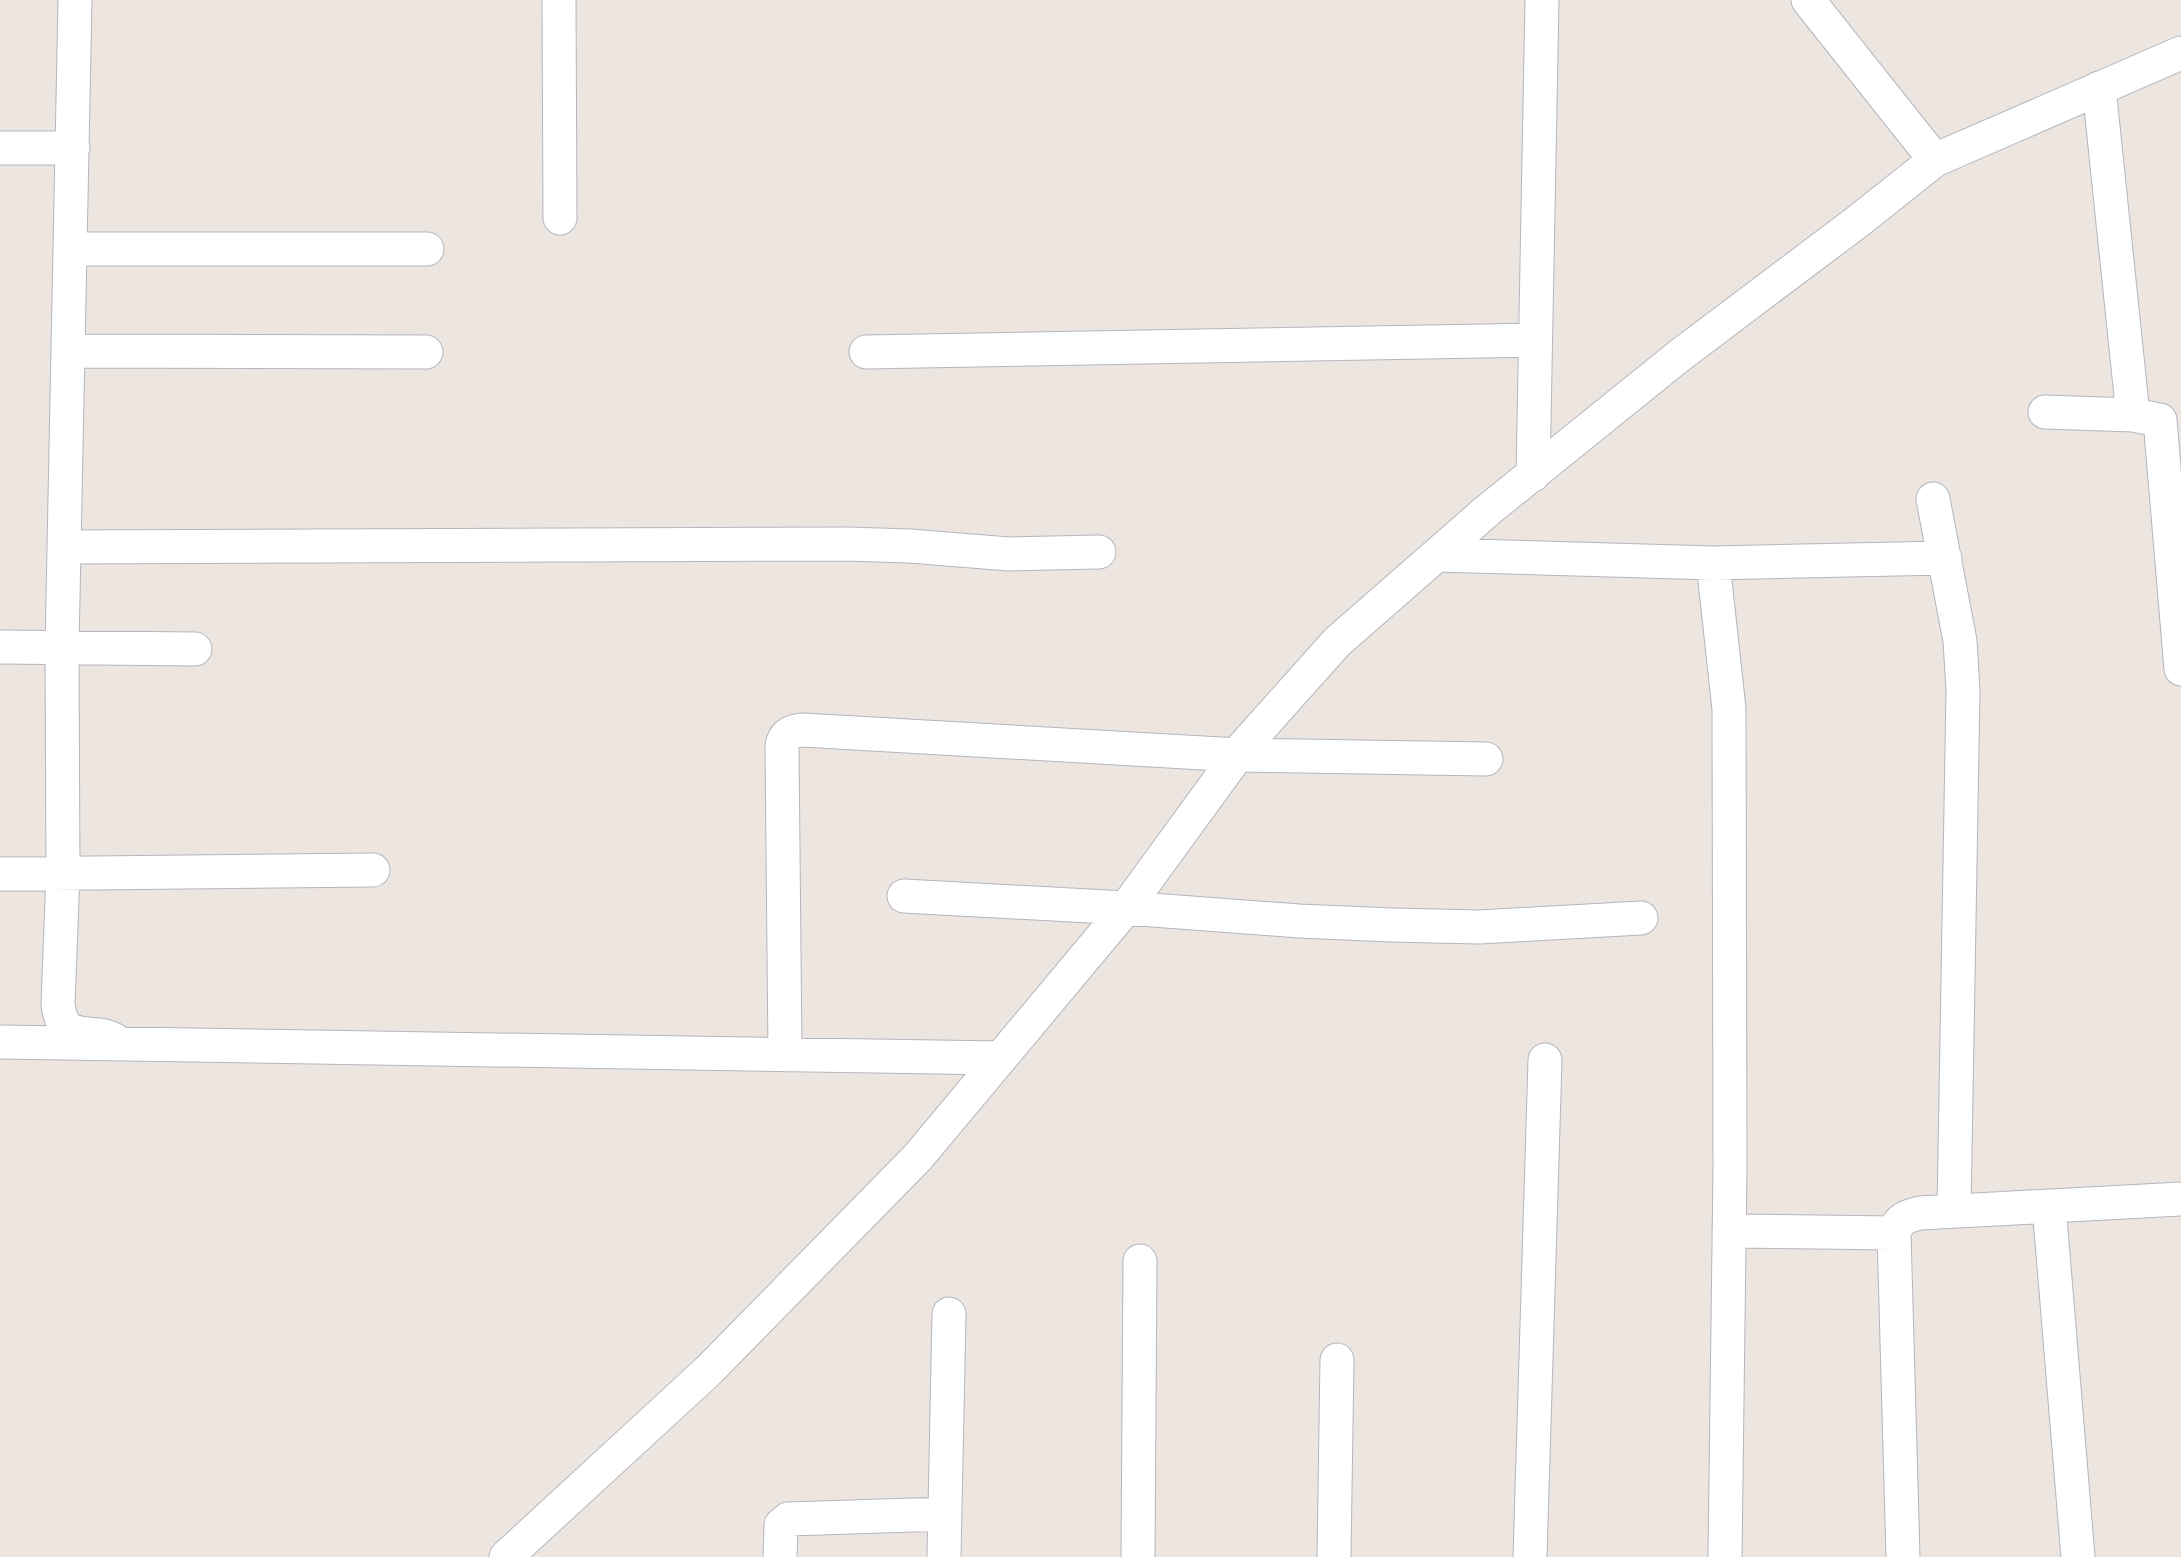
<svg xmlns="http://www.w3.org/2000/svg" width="2181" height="1557" viewBox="0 0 2181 1557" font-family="'IBM Plex Sans',sans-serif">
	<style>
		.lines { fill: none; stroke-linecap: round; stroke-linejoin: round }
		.street-casing { stroke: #b2b6be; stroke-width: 35 }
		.street { stroke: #fff; stroke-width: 33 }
	</style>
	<rect width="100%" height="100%" fill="#ede5df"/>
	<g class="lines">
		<defs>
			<path id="street" d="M75,0L62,648L63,874L58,1004C63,1050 97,1023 120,1044
				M559,0L560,218
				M1808,0L1935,160
				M2099,88L2133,415
				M0,148H73
				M70,249H427
				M68,351L426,352
				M866,352L1535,340
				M2045,412L2133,415L2154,419
				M2160,420L2181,669
				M1533,475L1542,0
				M1933,499L1960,641L1963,690L1954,1211
				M64,547L848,544L910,546L1009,554L1099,552
				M1437,555L1713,563L1945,558
				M1713,563L1729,709L1730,1167L1725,1557
				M0,647L195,649
				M0,874L373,870
				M904,896L1126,908L1299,921L1392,925L1479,927L1641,918
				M0,1042L1001,1058
				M785,1055L782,746C784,734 791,731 803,730L1238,755L1486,759
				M2049,1206L2078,1557
				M1729,1231L1894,1233
				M506,1557L708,1371L918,1157L1126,908L1244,746L1337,642L1488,510L1679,356L1857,222L1935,160L2181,53
				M780,1557L781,1525L788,1519L945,1514
				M944,1557L949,1314
				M1138,1557L1140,1261
				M1334,1557L1337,1360
				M1530,1557L1545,1060
				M1903,1557L1894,1233C1898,1219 1907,1216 1920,1213L2181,1199"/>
		</defs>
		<use href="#street" class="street-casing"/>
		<use href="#street" class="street"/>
	</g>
</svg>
